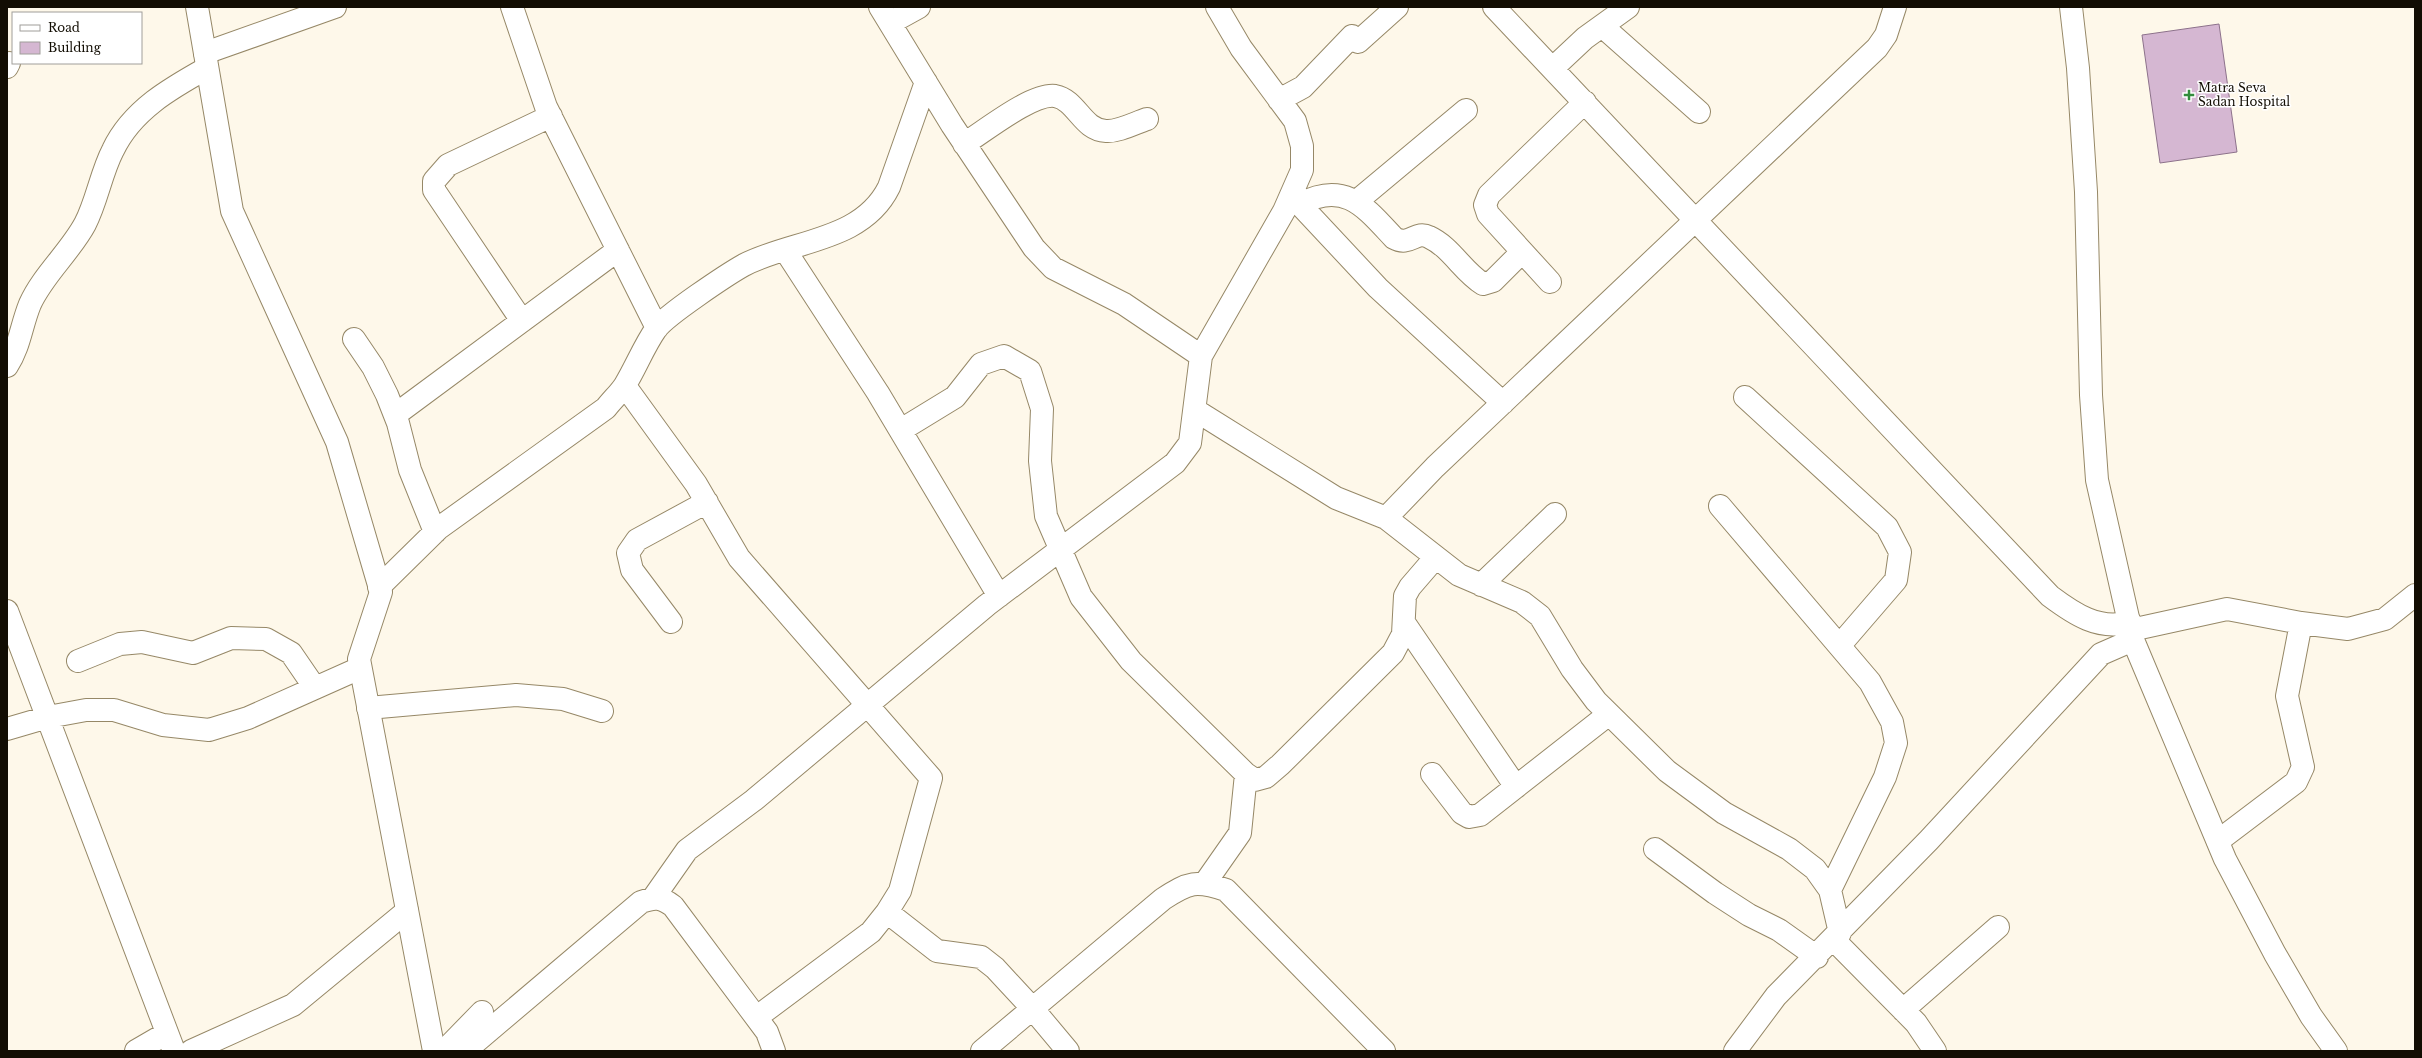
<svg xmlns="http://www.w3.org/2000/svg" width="2422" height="1058" viewBox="0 0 2422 1058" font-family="'Libre Baskerville',serif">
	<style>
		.building { fill: #d5b7d2; stroke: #8d728b }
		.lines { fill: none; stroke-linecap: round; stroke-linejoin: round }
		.minor-casing { stroke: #968867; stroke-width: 24 }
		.major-casing { stroke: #968867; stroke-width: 24 }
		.highway-casing { stroke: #968867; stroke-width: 24 }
		.minor { stroke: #fff; stroke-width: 22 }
		.major { stroke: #fff; stroke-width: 22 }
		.highway { stroke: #fff; stroke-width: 22 }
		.poi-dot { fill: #338c3d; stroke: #fff; stroke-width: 1.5 }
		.labels { text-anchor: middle; stroke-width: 3; stroke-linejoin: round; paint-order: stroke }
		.poi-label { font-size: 12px; fill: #120d03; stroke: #fff; text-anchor: start }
	</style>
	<rect width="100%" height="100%" fill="#fef8ea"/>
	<path class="building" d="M2219,24L2237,152L2160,163L2142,35Z"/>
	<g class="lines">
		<defs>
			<path id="minor" d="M512,7L546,107L657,328
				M880,7L952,125L1034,248L1053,268L1124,304L1201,356
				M1494,7L2050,596C2074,614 2099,631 2130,622
				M890,23L919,7
				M1602,26L1699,112
				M1358,42L1397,7
				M205,53L335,7
				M7,67L9,63
				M1553,68L1585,38L1628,7
				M1279,100L1303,87L1352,36
				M964,144C985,131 1032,93 1055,96C1077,100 1082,130 1106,131C1118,132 1135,123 1147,119
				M1291,195L1378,288L1503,403
				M1357,201L1466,110
				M1300,204C1345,180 1365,207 1394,238C1410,247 1415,230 1429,237C1451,247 1463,272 1483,284L1493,281L1522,252
				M785,250L878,393L999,596
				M1550,282L1488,214L1485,205L1489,195L1585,102
				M522,321L434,190V181L448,165L551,116
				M354,339L373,367L387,395L398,423L410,470L435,532
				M7,366C20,346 21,326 30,304C43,275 70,252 85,224C97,201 101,173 113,150C132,110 171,88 207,68
				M625,386L696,484L739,558L931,778L900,891L887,912L871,932L757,1017
				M1745,397L1887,527L1900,552L1896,580L1840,645
				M1195,410L1336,498L1386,518L1459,575L1522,602L1540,616L1572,669L1596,701L1667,771L1724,813L1789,849L1815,869L1830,890L1840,933
				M395,415L618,250
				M901,430L955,397L981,364L1004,356L1030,371L1042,409L1040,461L1046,516L1081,597L1131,661L1246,774L1255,780L1266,777L1280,765L1393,653L1403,634L1405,596L1410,587L1435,558
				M1720,506L1870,682L1892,722L1896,743L1885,777L1830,890
				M1386,518L1435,467L1877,48L1886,35L1895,7
				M1481,585L1555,514
				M379,587L439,528L606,408C612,400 620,393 625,385C636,367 644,346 656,329C666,315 728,274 744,265C792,240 862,242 889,187L926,82
				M7,611L174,1051
				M671,622L632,570L628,553L637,540L707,502
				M1405,624L1516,787
				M2131,630L2227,609L2301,623L2348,629L2385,619L2415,595
				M78,661L120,644L142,642L193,653L231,638L266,639L291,653L315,688
				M368,708L516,695L563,699L602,711
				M7,729L48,717L86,710H114L163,725L209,730L248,718L360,668
				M1432,774L1462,813L1469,817L1480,815L1609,714
				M2218,841L2296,782L2303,767L2287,696L2301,623
				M1655,849L1715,893L1749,915L1779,930L1817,957
				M1205,883L1240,833L1246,774
				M654,897L687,850L754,800L987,605L1175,463L1190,443L1201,356L1284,211L1302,170V146L1295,121L1241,48L1217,7
				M887,912L937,951L981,957L995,968L1032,1008L1068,1051
				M1834,940L1916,1023L1935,1051
				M1903,1010L1998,927
				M136,1051L167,1033
				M191,1051L293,1005L407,911
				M444,1051L482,1012
				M460,1051L472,1045L641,902C655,897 661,897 673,906L767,1032L774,1051
				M982,1051L1163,899C1189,882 1196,880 1226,890L1384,1051
				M1735,1051L1776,996L1929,840L2101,654L2133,640"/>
			<path id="major" d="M197,7L232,211L337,442L381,592L359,659L434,1051"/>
			<path id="highway" d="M2071,7L2078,68L2086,192L2091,395L2097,480L2133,640L2225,859L2275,954L2311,1016L2336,1051"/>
		</defs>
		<use href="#minor" class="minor-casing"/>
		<use href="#major" class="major-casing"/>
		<use href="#highway" class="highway-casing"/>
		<use href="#minor" class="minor"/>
		<use href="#major" class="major"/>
		<use href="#highway" class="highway"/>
	</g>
	<path class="poi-dot" d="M2187 89h4v4h4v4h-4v4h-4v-4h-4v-4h4z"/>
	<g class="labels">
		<g class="poi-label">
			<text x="2198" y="92">Matra Seva<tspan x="2198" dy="14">Sadan Hospital</tspan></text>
		</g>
	</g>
	<rect width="2422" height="1058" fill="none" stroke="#120d03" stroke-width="16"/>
	<rect x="12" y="12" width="130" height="52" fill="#ffffff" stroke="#a09e9a"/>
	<rect x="20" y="25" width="20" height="6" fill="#ffffff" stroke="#a09e9a"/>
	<text x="48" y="32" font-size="12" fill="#120d03">Road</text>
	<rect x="20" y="42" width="20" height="12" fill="#d5b7d2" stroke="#a09e9a"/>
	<text x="48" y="52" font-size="12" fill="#120d03">Building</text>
</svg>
